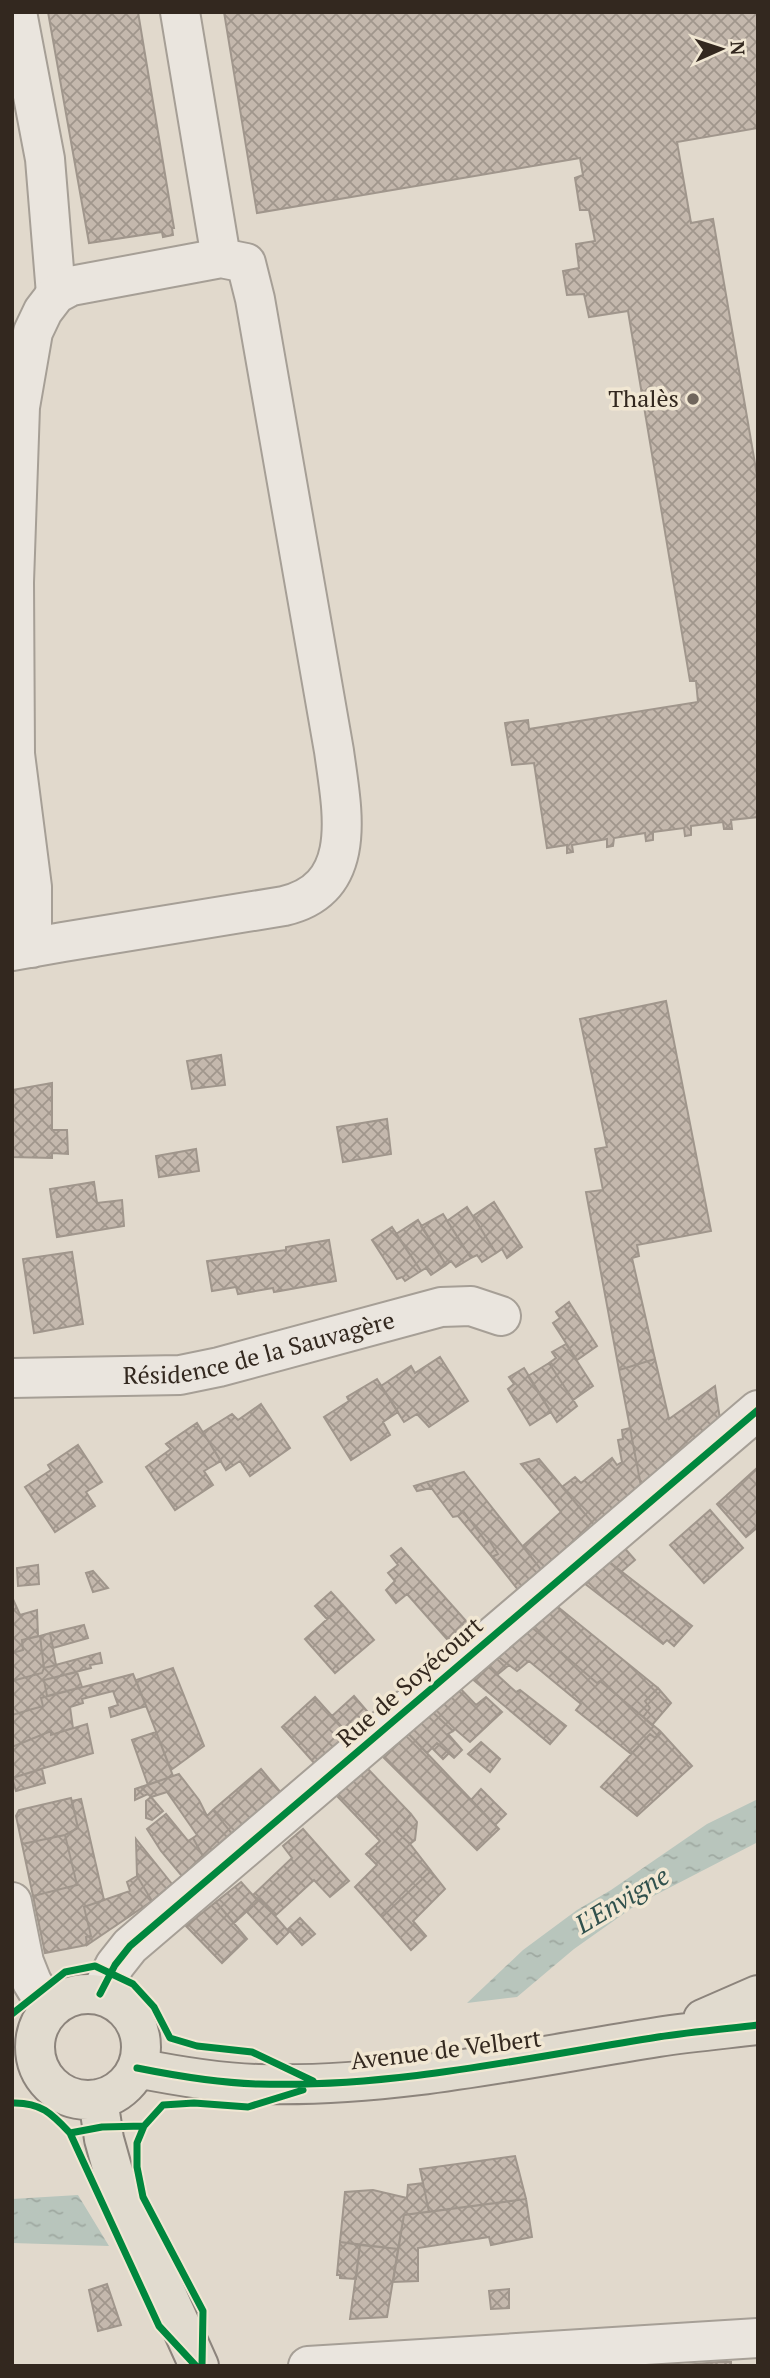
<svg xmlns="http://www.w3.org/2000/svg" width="770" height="2378" viewBox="0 0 770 2378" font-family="'PT Serif',serif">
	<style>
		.water { fill: url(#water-ripples) }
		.building { fill: url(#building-cross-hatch); stroke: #a0968c; stroke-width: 2 }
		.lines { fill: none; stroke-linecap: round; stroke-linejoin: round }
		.minor-casing { stroke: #a69f96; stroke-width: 42 }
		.major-casing { stroke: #8c847c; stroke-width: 42 }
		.minor { stroke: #eae5de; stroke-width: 38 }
		.major { stroke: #e1dbcf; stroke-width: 38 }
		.cycleway-casing { stroke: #f1e7d3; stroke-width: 11 }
		.cycleway { stroke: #00873e; stroke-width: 7 }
		.poi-dot { fill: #70665c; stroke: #f1e7d3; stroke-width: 2.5 }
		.labels { text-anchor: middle; stroke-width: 7; stroke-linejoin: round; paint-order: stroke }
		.poi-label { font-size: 24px; fill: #33281f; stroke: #f1e7d3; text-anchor: end }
		.street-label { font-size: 24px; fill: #33281f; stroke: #f1e7d3 }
		.water-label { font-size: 26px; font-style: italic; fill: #30514d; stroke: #f1e7d3 }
	</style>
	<defs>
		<pattern id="water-ripples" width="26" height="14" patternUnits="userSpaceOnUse" patternTransform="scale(1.75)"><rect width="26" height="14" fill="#b8c5bc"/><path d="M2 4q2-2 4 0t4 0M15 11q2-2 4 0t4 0" fill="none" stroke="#9fa9a1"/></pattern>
		<pattern id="building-cross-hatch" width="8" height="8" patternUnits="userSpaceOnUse" patternTransform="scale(1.75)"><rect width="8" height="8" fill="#c4b8ad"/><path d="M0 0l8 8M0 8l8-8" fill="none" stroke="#a0968c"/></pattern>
	</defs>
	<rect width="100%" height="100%" fill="#e1d9cc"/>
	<path class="water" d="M758,1799V1842L636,1905L574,1949L517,1997L467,2003L523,1950L577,1910L611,1890L707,1824Z
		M78,2195L109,2246L12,2243V2199Z"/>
	<path class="building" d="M48,12H138L174,228H172L173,235L163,237L162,232L89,243Z
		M224,12H758V128L677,142L691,223L713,219L758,481V817L731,820L732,829H724L723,822L691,826V835L685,836L684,828L653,832V840L646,841L645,833L614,838L613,846L607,847V839L572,845L573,852L567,853V845L547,848L534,763L512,765L505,723L528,720L529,729L698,702L696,681H690L628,311L589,317L584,294L567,295L563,271L579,268L576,244L595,241L589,210H580L575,178L583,175L580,158L257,213Z
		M666,1001L711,1231L637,1245L639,1256L632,1258L655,1359L619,1370L586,1192L603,1190L595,1149L607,1147L580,1019Z
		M221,1055L225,1085L192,1089L187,1061Z
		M52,1083V1130H67L68,1154L52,1153V1158L12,1157V1090Z
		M387,1119L391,1154L343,1162L337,1127Z
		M196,1149L199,1171L159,1177L156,1156Z
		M94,1182L97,1203L122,1200L124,1226L57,1237L50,1189Z
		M494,1202L522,1247L507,1258L502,1249L496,1253L473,1216Z
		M467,1207L496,1253L482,1262L477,1255L471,1258L447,1221Z
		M443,1214L471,1258L456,1267L451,1261L446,1265L421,1226Z
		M418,1220L446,1265L431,1275L426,1268L421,1271L396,1234Z
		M392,1227L421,1271L405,1281L402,1277L397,1279L372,1240Z
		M329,1240L336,1281L274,1292L273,1288L238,1294L236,1287L212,1291L207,1261L286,1250V1247Z
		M72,1252L83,1324L34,1333L23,1259Z
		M569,1302L597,1346L577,1360L553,1323L560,1318L556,1312Z
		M566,1344L593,1386L573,1400L549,1363L556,1358L552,1352Z
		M440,1357L468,1401L429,1427L417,1414L404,1422L381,1386L411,1366L415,1373Z
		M655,1359L669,1419L715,1386L720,1419L641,1486L619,1370Z
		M549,1363L577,1406L557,1422L528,1376Z
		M524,1368L551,1412L530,1425L508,1389L514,1384L509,1377Z
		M377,1379L398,1412L383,1422L390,1435L351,1460L324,1417L349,1401L347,1397Z
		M261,1404L290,1448L250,1476L240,1461L226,1470L203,1432L232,1414L238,1420Z
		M197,1423L221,1461L204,1471L213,1485L175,1510L146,1467L171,1449L166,1444Z
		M630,1428L641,1486L595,1526L562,1487L575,1477L581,1483L612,1458L617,1465L622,1462L618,1440L623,1439L622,1430Z
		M78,1445L102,1482L86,1492L95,1506L55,1532L25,1487L51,1470L48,1465Z
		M539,1459L595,1526L542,1571L523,1546L561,1512L521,1464Z
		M758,1467V1527L746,1537L717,1504Z
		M464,1472L542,1571L519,1591L492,1557L498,1554L489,1540L487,1543L463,1511L458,1516L453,1517L427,1482Z
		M427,1482L431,1488L417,1491L414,1486Z
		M710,1510L743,1548L704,1583L670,1545Z
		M463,1511L487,1543L489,1540L498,1554L492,1557L458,1516Z
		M621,1544L635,1560L621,1572L604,1558Z
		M401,1548L474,1630L454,1647L407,1594L396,1603L386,1590L395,1581L388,1573L398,1565L391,1556Z
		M604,1558L692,1626L674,1646L667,1640L663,1644L580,1580Z
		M38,1565L39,1584L18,1586L17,1568Z
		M93,1571L108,1588L93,1592L86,1573Z
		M331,1592L343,1605L327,1619L315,1606Z
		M12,1597L20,1615L37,1610L38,1636L22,1640L23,1650L12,1653Z
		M553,1603L658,1688L645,1701L650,1708L643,1717L600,1681L597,1683L529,1625Z
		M343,1605L374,1640L335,1673L305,1639Z
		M84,1625L88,1638L53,1648L50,1633Z
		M529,1625L597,1683L600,1681L660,1731L655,1738L650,1734L631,1754L576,1710L581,1704L529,1661L517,1671L492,1652L483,1662L516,1692L520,1690L566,1726L550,1744L464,1672Z
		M50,1633L56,1665L44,1668L40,1636Z
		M40,1636L44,1668L42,1673L12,1681V1653L23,1650L22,1640Z
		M492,1652L509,1665L497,1675L483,1662Z
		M100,1653L102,1663L90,1665L91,1668L44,1680L47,1696L41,1698L43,1706L12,1715V1681L42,1673L44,1668Z
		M173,1668L204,1746L171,1770L136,1680Z
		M77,1672L82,1687L47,1696L44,1680Z
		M133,1674L146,1706L111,1717L109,1708L118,1705L113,1691L82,1699L83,1703L70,1707L73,1728L51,1735V1731L12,1747V1715L43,1706L41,1698Z
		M454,1682L476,1705L486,1697L502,1712L470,1742L455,1729L453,1731L428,1708Z
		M658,1688L671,1703L652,1725L643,1717L650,1708L645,1701Z
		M354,1696L372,1717L350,1736L332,1716Z
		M315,1697L350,1736L316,1765L282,1727Z
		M428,1708L453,1731L448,1734L462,1750L454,1758L437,1743L427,1753L404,1729Z
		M87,1724L93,1753L12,1778V1747L51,1731V1735Z
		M404,1729L499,1829L477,1850L380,1754Z
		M660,1731L692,1766L637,1816L601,1787L650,1734L655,1738Z
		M156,1732L173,1776L148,1785L132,1740Z
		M481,1742L500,1759L490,1772L468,1754Z
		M437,1743L449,1753L443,1759L432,1748Z
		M366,1767L411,1814L396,1831L410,1844L431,1871L382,1917L355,1887L377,1865L366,1854L380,1841L337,1796Z
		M42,1769L45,1783L16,1791L12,1778Z
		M261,1769L282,1794L233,1835L213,1810Z
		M179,1774L199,1800L207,1816L213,1810L233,1835L204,1858L193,1838L197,1835L167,1792L151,1797L141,1787Z
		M141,1787L148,1794L135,1800V1789Z
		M481,1789L506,1814L495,1825L471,1800Z
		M151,1797L163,1811L152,1820L146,1818V1801Z
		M71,1798L78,1828L65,1835L22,1844L16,1816L19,1810Z
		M81,1799L104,1900L84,1907L91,1936L86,1937L87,1945L45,1953L33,1896L77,1885L65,1835L78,1828L72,1801Z
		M166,1814L188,1841L193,1838L204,1858L182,1876L161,1851L147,1829Z
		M411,1814L417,1822L415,1840L410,1844L396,1831Z
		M303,1829L349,1881L330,1897L314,1880L275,1916L253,1895L292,1858L283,1846Z
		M65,1835L77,1885L33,1896L22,1844Z
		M136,1839L172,1884L152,1901L137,1876Z
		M431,1871L445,1889L413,1921L426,1936L411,1950L382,1917Z
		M137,1876L152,1901L87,1945L86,1937L91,1936L84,1907L130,1891L127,1882Z
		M241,1882L258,1901L234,1923L216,1902Z
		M260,1899L289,1932L277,1944L247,1912Z
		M216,1902L247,1939L222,1963L186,1926Z
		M300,1918L315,1934L302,1945L288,1929Z
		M515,2156L526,2199L429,2212L420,2169Z
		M423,2183L429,2212L404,2215L398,2249L340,2242L345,2192L373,2190L407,2198L408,2185Z
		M526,2199L532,2237L491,2245L489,2237L418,2248V2281L393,2282L404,2215Z
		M340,2242L360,2245L356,2279L340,2278V2275H337Z
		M360,2245L398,2249L387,2317L350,2319Z
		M107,2284L121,2325L98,2331L89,2290Z
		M509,2289V2308L491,2309L489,2291Z
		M718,2362H731V2366H674Z"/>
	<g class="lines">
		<defs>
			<g id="minor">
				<path d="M17,12L45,159L56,294"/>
				<path d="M180,12L221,258"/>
				<path d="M12,951L63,942L284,906C360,888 342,810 334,751L255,299L246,263L221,258L71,286L56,294L43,311L33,332L20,407L14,582L15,754L32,887V948"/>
				<path id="s1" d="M12,1378L180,1375L219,1367L441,1307L471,1306L501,1316"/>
				<path d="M12,1902L24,1962L32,1982L49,2010"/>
				<path d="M100,1994L115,1965L130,1946L758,1410"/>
				<path d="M308,2366L758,2338"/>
			</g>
			<path id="major" d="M35 2047a53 53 0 1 1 106 0a53 53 0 1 1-106 0Z
				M703,2019L758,1995
				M137,2068C177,2076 217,2083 258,2084C393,2088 525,2058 658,2037C691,2032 724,2029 758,2025
				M98,2099L104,2139L116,2182L199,2366"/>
		</defs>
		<use href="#minor" class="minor-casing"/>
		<use href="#major" class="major-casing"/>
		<use href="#minor" class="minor"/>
		<use href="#major" class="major"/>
		<defs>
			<path id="cycleway" d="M100,1994L115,1965L130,1946L758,1410
				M12,2014L65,1972L95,1966L133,1984L154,2007L170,2038L197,2046L252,2052L313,2081
				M137,2068C177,2076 217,2083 258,2084C393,2088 525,2058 658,2037C691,2032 724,2029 758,2025
				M12,2103C41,2102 52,2114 70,2133L102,2127L144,2126L163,2105L194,2103L248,2107L303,2090
				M144,2126L137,2143V2167L143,2197L203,2311L202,2366
				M70,2133L159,2326L196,2366"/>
		</defs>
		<use href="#cycleway" class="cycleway-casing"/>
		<use href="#cycleway" class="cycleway"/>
	</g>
	<circle class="poi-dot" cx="693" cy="399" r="7"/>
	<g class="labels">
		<g class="poi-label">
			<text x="679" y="407">Thalès</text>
		</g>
		<g class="street-label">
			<text dy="8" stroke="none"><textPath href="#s1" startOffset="250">Résidence de la Sauvagère</textPath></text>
			<text transform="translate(410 1682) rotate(-41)" y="8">Rue de Soyécourt</text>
			<text transform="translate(446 2050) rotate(-7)" y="8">Avenue de Velbert</text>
		</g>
		<g class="water-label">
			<text transform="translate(622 1900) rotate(-31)" y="9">L'Envigne</text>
		</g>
	</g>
	<rect width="770" height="2378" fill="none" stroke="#33281f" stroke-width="28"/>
	<g transform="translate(721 49) rotate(87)" stroke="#f1e7d3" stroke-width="5" paint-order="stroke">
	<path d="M0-5L12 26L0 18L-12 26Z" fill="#33281f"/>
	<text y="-10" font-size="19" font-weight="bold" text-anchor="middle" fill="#33281f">N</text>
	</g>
</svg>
